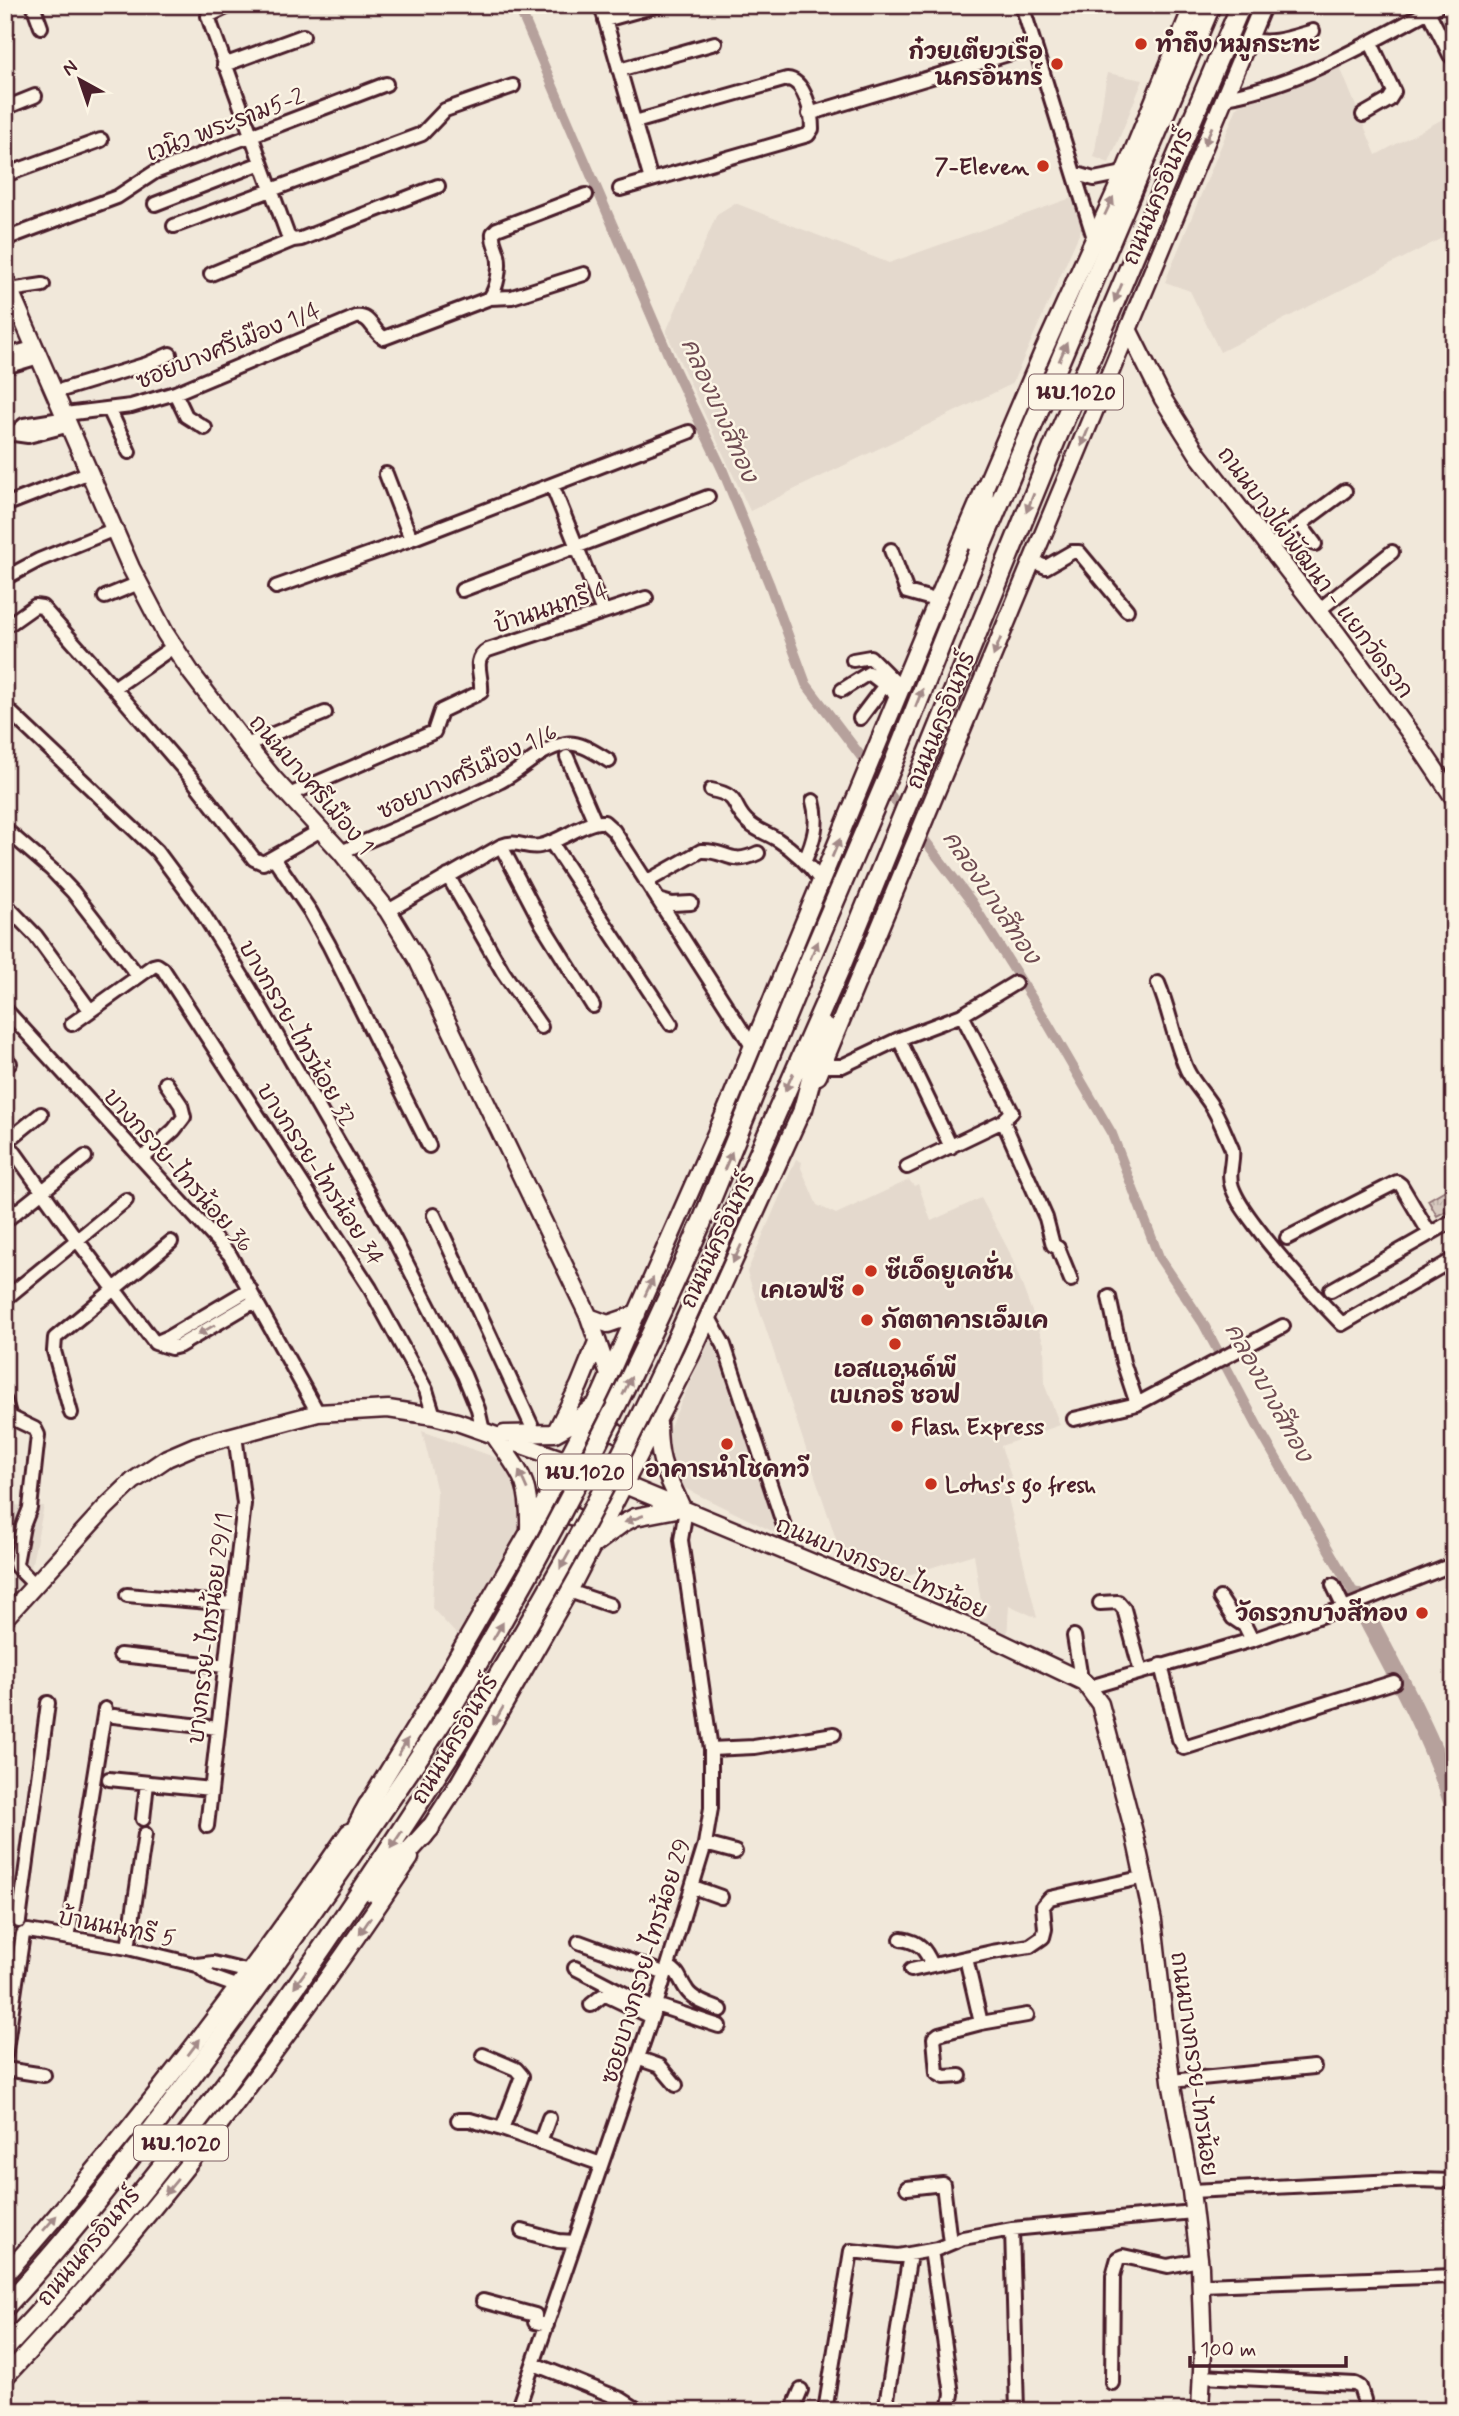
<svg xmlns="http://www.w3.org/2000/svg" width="1459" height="2416" viewBox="0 0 1459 2416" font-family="Mynerve,'Playpen Sans Thai',sans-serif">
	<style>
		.built { fill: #e4d9cd }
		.park { fill: url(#park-tufts); stroke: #917476; stroke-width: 2 }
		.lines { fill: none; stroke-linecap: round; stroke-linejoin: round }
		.canal { stroke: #b6a19c; stroke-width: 10 }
		.river { stroke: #b6a19c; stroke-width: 19 }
		.street-casing { stroke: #4a1f2b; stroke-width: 18 }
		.secondary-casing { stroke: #4a1f2b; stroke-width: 21 }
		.primary-casing { stroke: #4a1f2b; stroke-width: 23 }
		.street { stroke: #fcf5e5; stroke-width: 12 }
		.secondary { stroke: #fcf5e5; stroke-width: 16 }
		.primary { stroke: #fcf5e5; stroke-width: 18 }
		.primary-bridge-casing { stroke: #4a1f2b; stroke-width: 23; stroke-linecap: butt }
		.primary-bridge { stroke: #fcf5e5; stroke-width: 18 }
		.oneway { fill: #a38a88 }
		.poi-dot { fill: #c8321e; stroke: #fcf5e5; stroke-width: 2.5 }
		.labels { text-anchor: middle; stroke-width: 5; stroke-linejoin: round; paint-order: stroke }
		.shield { fill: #fcf5e5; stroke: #7f5f63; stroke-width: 2 }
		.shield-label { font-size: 21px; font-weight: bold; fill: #4a1f2b }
		.poi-label { font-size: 23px; font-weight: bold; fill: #4a1f2b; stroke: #fcf5e5; text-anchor: start }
		.street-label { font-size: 23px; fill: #4a1f2b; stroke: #fcf5e5 }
		.water-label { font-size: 24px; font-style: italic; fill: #704c53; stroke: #fcf5e5 }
	</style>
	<defs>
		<pattern id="park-tufts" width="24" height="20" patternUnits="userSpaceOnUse" patternTransform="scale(1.75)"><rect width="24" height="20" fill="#d8cac0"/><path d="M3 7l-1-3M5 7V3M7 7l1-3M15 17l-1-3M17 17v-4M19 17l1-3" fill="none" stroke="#bbada5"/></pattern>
	</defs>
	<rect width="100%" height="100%" fill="#f1e8da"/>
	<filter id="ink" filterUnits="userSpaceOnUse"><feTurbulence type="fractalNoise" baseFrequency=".0143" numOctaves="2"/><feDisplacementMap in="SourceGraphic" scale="14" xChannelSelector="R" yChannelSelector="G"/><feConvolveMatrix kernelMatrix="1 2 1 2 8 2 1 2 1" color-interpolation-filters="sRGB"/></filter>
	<g filter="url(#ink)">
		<path class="built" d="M1340,67L1376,155L1454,113V232L1220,352L1190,291L1165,282L1238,105Z
			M1107,73L1143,80L1109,163L1094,157Z
			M1074,197L1084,223L1012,384L750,511L666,332L717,214L735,203L889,263Z
			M796,1159L802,1162L801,1168L817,1205L836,1214L909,1180L914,1186L918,1184L931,1221L981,1198L1010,1253L1044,1344L1045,1386L1060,1425L1001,1446L1014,1485L1006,1490L1037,1618L1009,1605L1007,1639L978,1624L987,1616L990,1605L981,1602L974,1554L902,1577L896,1586L843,1560L747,1272Z
			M714,1330L778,1534L686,1489L674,1478L665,1447L668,1431Z
			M422,1431L497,1458L520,1484L518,1529L458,1636L432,1608L437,1492Z
			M5,1505L44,1506L30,1572L5,1602Z"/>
		<path class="park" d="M1454,1185V1207L1437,1216L1428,1200Z"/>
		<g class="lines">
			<path class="canal" d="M518,5L673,366L723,471L770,586L806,684L971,901L1048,1024L1112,1134L1159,1257L1203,1323L1259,1429L1356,1597"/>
			<path class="river" d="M1356,1597C1391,1664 1431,1733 1454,1806"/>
			<defs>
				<path id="street" d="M33,5L41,27
					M231,5L208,16L211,25L288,236L293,240
					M601,5L651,180
					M1022,5L1094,238
					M1428,11L1450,55L1454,59
					M605,20L659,5
					M1249,39C1270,46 1292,37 1313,31
					M224,65L303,36
					M619,70L715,43
					M1225,97C1302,84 1371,41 1440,5
					M5,108L35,96
					M809,114L1035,46
					M1363,115L1389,100L1394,92L1371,43
					M1074,173L1094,179L1124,173
					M5,175L101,140
					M620,189L808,135L812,129C812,114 805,80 787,79L635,122
					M155,204L261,163
					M174,226L422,134L445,110L513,86
					M5,239L117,197L155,172L386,84
					M211,274L293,240L301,239L438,186
					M10,290L43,285
					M490,298C497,288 501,267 498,255C496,246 492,242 493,233L497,229L586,195
					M5,356L36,347
					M5,367L39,357
					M55,392L147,364L170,354
					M175,393L186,416L205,428
					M109,409L129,452
					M65,414L131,406L175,393L356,317C371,315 372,331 384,338L490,298L512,297L584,274
					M14,434L24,425L67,418
					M5,436L14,434L28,436L70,425
					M386,474L411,539
					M552,485L603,612
					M5,505L90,472
					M1300,524L1315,544
					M1271,546L1345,491
					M891,550L907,592L939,601
					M1032,561L1046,567L1072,552H1079L1127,610
					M5,578L39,560L115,529
					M276,587L411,539L689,432
					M462,590L708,497
					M105,597L139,583
					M1319,610L1392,552
					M11,623L35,606L42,607L114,688L173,647
					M853,660L870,657L902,689
					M114,688L192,779L254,859L263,863L321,830
					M842,690L869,673L899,696
					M5,707L157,851L200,909L250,989L392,1235L464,1375L478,1409L483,1431
					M860,718L885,685
					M246,745L325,713
					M567,757L595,822
					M711,790C743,796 730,808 750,824C758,831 769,834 778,840C796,851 809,865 822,882
					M289,795L434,732L441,711L481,692C483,676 471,660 488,650L646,598
					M5,829L52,870L73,892L138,976
					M551,842L671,1024
					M501,846L542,924L593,1006
					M341,852C394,829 448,807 499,782C522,771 539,749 565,744C580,741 597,754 609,761
					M274,858L310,911L329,945L429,1146
					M805,860C814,840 819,822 813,801
					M448,876L503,972L541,1027
					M646,882L701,851C726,849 729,867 758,853
					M658,900L672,904L691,903
					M5,904L36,936L90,1010
					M388,911L501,846C518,839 525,849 540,846C560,842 586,820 604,822L614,831L752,1046
					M1158,983C1170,1011 1174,1041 1187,1070C1194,1085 1206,1095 1214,1110C1221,1122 1226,1136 1232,1149C1234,1162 1227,1174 1232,1187C1237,1201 1246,1213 1255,1225C1281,1260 1311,1292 1342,1324L1454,1259
					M5,1009L230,1255L318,1413
					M962,1015L1015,983
					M72,1024L153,966L157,965L163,969L370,1288L426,1390L434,1416
					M899,1039L951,1147
					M822,1066H842L899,1039L962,1015L1012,1112L1003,1121L907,1167
					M5,1067L10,1063
					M1003,1121L1046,1218L1053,1245L1058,1248L1071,1280
					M5,1139L77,1240L155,1343L171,1348L179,1346L255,1301
					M5,1143L41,1114
					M142,1159L174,1130L184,1117L181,1105L166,1083
					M434,1215L536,1435
					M5,1221L85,1157
					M1287,1238L1397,1182L1401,1185L1430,1234
					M1331,1290L1454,1220
					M1109,1297L1123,1362L1137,1404
					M5,1299L126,1200
					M708,1316L724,1345L786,1532
					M155,1343L169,1337L250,1289
					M5,1401L10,1417L35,1429L38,1435L30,1508L23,1526L16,1563L17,1567L34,1584
					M71,1413L54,1351L55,1338L171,1242
					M1074,1419L1137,1404L1283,1326
					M1333,1585L1344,1608
					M569,1591L610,1605
					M127,1595L232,1604
					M1220,1598L1233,1618L1245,1626L1252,1640
					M1100,1603L1118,1602L1124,1609L1141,1672
					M1074,1636L1081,1679
					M120,1655L225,1666
					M1161,1665L1179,1739L1184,1748L1394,1682
					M1090,1687L1252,1640L1349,1606L1454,1564
					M114,1716L218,1728
					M711,1749L754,1747L834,1734
					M109,1779L211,1789
					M143,1819L147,1783
					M207,1826L244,1504L235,1435
					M705,1844L735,1852
					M693,1887L721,1897
					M19,1921L48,1703
					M28,1931L128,1948L197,1965L213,1963L250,1972
					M68,1938L105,1709
					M901,1939C919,1942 925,1948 932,1965
					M579,1942L666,1974
					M128,1948L145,1834
					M966,1958L981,2023L1027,2015
					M197,1965L211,1977L239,1987
					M669,1967C680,1973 679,1979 686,1989C692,2000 709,2005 721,2010
					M575,1968L654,2009
					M911,1970L992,1952L1030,1946L1043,1937L1045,1929L1043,1906L1050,1898L1145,1877
					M591,2005L602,1996H608L652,2017
					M656,2005L719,2026
					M483,2055L516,2069L522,2076L502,2129L601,2164
					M5,2056L23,1934
					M637,2058L660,2066L676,2085
					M5,2069L44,2075
					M960,2076L944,2077L937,2073L934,2038L939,2034L981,2023
					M1171,2081L1314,2067
					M458,2120H470L502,2129
					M540,2143L549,2118
					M907,2188L943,2184L950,2243
					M1191,2191L1416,2180L1454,2181
					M1012,2229L1017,2411
					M522,2231L558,2241L575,2242
					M931,2250L952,2394L949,2411
					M1201,2285L1454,2276
					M483,2301L535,2315V2322L547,2325
					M534,2364L621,2399L640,2411
					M1202,2376L1355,2384L1360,2387L1364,2400
					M1112,2383L1113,2276L1118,2258L1123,2256L1168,2266L1199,2260
					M517,2411L656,2005L705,1844L711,1808V1749L681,1540L686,1509
					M792,2411L801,2390
					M825,2411L851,2251L898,2256L937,2249L963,2238L1012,2229L1193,2212
					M885,2411L910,2254"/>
				<path id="secondary" d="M5,279L131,568L165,633L192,674L246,745L273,778L341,852L388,911L417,959L589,1317L609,1375
					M1128,329L1163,399L1199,456L1338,635L1413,737L1454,798
					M818,1076L1263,5
					M589,1317L608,1324L637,1314
					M605,1413C610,1433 622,1442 641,1433
					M658,1423C658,1464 666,1472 682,1508
					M555,1433L579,1386L597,1342
					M504,1434L555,1433L573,1423L592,1407
					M494,1435C521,1475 530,1478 529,1529
					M552,1517C578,1509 586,1524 591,1547L622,1524L635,1517L682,1508
					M5,1618L105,1508L133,1481L167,1458L195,1446L318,1413L388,1409L434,1416L457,1422L567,1461L975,1630L1084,1682L1100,1704L1134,1832L1153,1921L1171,2081L1191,2191L1200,2267L1203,2350L1200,2411
					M362,1814L432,1700L529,1532L601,1394L725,1113L962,541L1042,354L1124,173L1193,5
					M424,1837L460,1781L569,1591L691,1355L807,1099
					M5,2275C130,2134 243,1986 349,1832
					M5,2377C156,2217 288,2041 410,1858"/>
				<path id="primary" d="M973,541L982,509L984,491
					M803,1109L825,1027
					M701,1224L799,985L894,762L963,589L1211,5
					M723,1235L842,964L1056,440L1241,5
					M346,1848L368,1805
					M372,1892L430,1828
					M5,2307C84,2223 153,2129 221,2037C300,1930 377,1822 450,1710
					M5,2349C184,2159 332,1941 472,1720"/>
			</defs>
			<use href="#street" class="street-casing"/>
			<use href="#secondary" class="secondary-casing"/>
			<use href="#primary" class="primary-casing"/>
			<use href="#street" class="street"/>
			<use href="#secondary" class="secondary"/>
			<use href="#primary" class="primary"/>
			<defs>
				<path id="primary-bridge" d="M450,1710C545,1553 627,1392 701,1224
					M472,1720C515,1647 559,1574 598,1499C644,1413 684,1324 723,1235"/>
			</defs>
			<use href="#primary-bridge" class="primary-bridge-casing"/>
			<use href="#primary-bridge" class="primary-bridge"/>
		</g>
		<defs><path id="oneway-solid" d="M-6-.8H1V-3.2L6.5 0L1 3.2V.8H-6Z" transform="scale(1.75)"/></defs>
		<g class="oneway">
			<use href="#oneway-solid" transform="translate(1208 136) rotate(113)"/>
			<use href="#oneway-solid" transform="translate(1109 206) rotate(-65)"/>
			<use href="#oneway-solid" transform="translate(1118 293) rotate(113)"/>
			<use href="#oneway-solid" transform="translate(1063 352) rotate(-67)"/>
			<use href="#oneway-solid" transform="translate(1085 437) rotate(112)"/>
			<use href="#oneway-solid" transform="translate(1030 503) rotate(112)"/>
			<use href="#oneway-solid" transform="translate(997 647) rotate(112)"/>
			<use href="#oneway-solid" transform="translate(919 698) rotate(-68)"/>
			<use href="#oneway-solid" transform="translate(836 848) rotate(-67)"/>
			<use href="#oneway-solid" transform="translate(814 950) rotate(-67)"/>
			<use href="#oneway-solid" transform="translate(789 1082) rotate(114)"/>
			<use href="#oneway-solid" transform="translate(728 1161) rotate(-67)"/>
			<use href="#oneway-solid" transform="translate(737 1254) rotate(115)"/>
			<use href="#oneway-solid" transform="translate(649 1287) rotate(-65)"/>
			<use href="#oneway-solid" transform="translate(206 1330) rotate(149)"/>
			<use href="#oneway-solid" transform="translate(627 1386) rotate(-65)"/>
			<use href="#oneway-solid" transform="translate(523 1480) rotate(-114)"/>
			<use href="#oneway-solid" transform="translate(634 1519) rotate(160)"/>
			<use href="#oneway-solid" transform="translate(565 1560) rotate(119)"/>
			<use href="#oneway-solid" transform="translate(498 1631) rotate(-60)"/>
			<use href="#oneway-solid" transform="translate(498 1716) rotate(120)"/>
			<use href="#oneway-solid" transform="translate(403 1747) rotate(-59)"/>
			<use href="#oneway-solid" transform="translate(396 1840) rotate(124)"/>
			<use href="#oneway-solid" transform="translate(365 1926) rotate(124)"/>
			<use href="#oneway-solid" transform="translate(300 1979) rotate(126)"/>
			<use href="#oneway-solid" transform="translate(194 2047) rotate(-53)"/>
			<use href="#oneway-solid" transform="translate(171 2187) rotate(130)"/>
			<use href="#oneway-solid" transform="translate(50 2223) rotate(-49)"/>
		</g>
	</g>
	<g class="poi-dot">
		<circle cx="1141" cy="44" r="7"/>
		<circle cx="1057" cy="64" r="7"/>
		<circle cx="1043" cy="166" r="7"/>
		<circle cx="871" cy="1271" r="7"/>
		<circle cx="858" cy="1290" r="7"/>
		<circle cx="867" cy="1320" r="7"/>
		<circle cx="895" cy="1344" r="7"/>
		<circle cx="897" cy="1426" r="7"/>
		<circle cx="727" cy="1444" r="7"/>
		<circle cx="931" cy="1484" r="7"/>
		<circle cx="1422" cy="1613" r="7"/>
	</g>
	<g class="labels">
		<g class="shield">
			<rect x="1029" y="374.5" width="94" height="35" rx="5"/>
			<rect x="538" y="1454.5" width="94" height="35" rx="5"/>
			<rect x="134" y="2125.5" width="94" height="35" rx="5"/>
		</g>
		<g class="shield-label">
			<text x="1076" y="399">นบ.1020</text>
			<text x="585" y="1479">นบ.1020</text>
			<text x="181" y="2150">นบ.1020</text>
		</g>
		<g class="poi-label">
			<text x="1155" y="52">ทำถึง หมูกระทะ</text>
			<text x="1043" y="59" text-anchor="end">ก๋วยเตียวเรือ<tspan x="1043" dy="26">นครอินทร์</tspan></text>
			<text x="1029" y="174" text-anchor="end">7-Eleven</text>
			<text x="885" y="1279">ซีเอ็ดยูเคชั่น</text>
			<text x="844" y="1298" text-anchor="end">เคเอฟซี</text>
			<text x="881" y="1328">ภัตตาคารเอ็มเค</text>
			<text x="895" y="1377" text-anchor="middle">เอสแอนด์พี<tspan x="895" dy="26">เบเกอรี่ ชอฟ</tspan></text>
			<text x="911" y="1434">Flash Express</text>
			<text x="727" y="1477" text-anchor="middle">อาคารนำโชคทวี</text>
			<text x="945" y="1492">Lotus's go fresh</text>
			<text x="1408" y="1621" text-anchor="end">วัดรวกบางสีทอง</text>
		</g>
		<g class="street-label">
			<text transform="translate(225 124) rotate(-21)" y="8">เวนิว พระราม5-2</text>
			<text transform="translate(1157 196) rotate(-67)" y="8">ถนนนครอินทร์</text>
			<text transform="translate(228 345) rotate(-22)" y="8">ซอยบางศรีเมือง 1/4</text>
			<text transform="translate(1316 572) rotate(53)" y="8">ถนนบางไผ่พัฒนา - แยกวัดรวก</text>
			<text transform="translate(551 607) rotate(-18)" y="8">บ้านนนทรี 4</text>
			<text transform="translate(940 720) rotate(-68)" y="8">ถนนนครอินทร์</text>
			<text transform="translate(467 771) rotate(-25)" y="8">ซอยบางศรีเมือง 1/6</text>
			<text transform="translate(312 784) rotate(49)" y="8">ถนนบางศรีเมือง 1</text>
			<text transform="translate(298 1033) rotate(60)" y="8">บางกรวย-ไทรน้อย 32</text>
			<text transform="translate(179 1170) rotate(48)" y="8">บางกรวย-ไทรน้อย 36</text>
			<text transform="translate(321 1174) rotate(57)" y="8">บางกรวย-ไทรน้อย 34</text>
			<text transform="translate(717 1240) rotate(-65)" y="8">ถนนนครอินทร์</text>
			<text transform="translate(882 1567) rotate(23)" y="8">ถนนบางกรวย-ไทรน้อย</text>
			<text transform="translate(209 1628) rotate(-83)" y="8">บางกรวย-ไทรน้อย 29/1</text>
			<text transform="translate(454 1739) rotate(-59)" y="8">ถนนนครอินทร์</text>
			<text transform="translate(117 1927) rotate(11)" y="8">บ้านนนทรี 5</text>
			<text transform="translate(645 1961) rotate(-73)" y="8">ซอยบางกรวย-ไทรน้อย 29</text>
			<text transform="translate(1195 2064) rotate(82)" y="8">ถนนบางกรวย-ไทรน้อย</text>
			<text transform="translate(88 2246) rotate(-50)" y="8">ถนนนครอินทร์</text>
		</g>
		<g class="water-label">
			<text transform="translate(720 410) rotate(66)" y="8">คลองบางสีทอง</text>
			<text transform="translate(992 897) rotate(56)" y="8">คลองบางสีทอง</text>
			<text transform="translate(1269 1392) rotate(61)" y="8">คลองบางสีทอง</text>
		</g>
	</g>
	<rect width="1459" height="2416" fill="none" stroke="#fcf5e5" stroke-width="28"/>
	<rect x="14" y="14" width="1431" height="2388" fill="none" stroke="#4a1f2b" stroke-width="2.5" filter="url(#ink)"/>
	<g transform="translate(80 80) rotate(320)" stroke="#fcf5e5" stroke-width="5" paint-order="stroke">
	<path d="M0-5L12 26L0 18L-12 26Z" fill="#4a1f2b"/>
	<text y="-10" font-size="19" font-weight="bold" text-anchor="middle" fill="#4a1f2b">N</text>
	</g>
	<path d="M1190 2356v10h156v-10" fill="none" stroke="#4a1f2b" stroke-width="3.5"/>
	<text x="1200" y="2356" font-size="21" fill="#4a1f2b" stroke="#fcf5e5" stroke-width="5" paint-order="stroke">100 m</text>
</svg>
